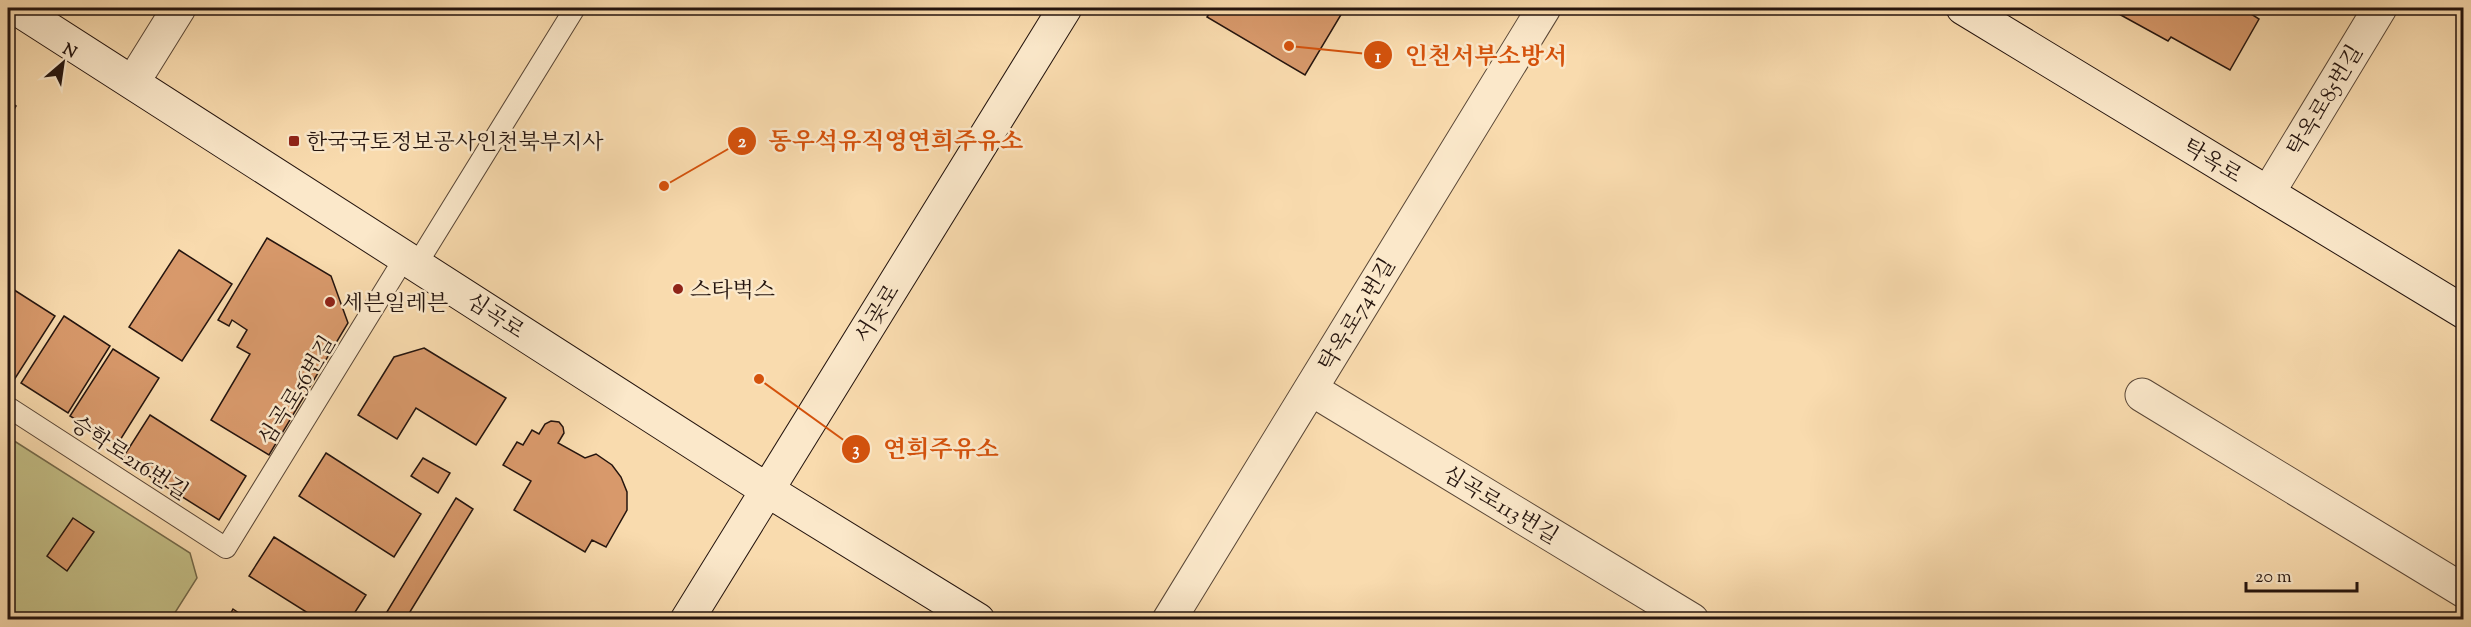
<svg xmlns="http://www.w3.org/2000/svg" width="2471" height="627" viewBox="0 0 2471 627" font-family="'Sorts Mill Goudy','Noto Serif KR',serif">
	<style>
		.green { fill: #c3be86; stroke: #74694a; stroke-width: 1.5 }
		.building { fill: #d8996b; stroke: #24140e; stroke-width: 1.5 }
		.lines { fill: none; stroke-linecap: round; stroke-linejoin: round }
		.lane-casing { stroke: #594636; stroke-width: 22 }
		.street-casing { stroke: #594636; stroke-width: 35 }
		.secondary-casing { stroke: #24140e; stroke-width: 35 }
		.lane { stroke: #fbe8ca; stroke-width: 20 }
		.street { stroke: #fbe8ca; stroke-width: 33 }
		.secondary { stroke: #fbe8ca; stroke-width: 33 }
		.poi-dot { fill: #8f2418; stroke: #fbe8ca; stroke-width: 2 }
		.labels { text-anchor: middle; stroke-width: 5; stroke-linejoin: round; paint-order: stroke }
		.street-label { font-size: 22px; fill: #24140e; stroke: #fbe8ca }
		.poi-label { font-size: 22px; fill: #24140e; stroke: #fbe8ca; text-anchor: start }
		.leader { fill: none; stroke: #d4520c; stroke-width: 2 }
		.callout-dot { fill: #d4520c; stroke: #fbe8ca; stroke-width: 2 }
		.mark-label { font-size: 18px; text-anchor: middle; font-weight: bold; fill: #fff }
		.callout-label { font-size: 24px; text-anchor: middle; font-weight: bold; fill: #d4520c; stroke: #fbe8ca; stroke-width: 5; stroke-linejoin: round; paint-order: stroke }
	</style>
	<rect width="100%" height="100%" fill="#f9dbae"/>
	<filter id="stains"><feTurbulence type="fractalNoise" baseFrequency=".00333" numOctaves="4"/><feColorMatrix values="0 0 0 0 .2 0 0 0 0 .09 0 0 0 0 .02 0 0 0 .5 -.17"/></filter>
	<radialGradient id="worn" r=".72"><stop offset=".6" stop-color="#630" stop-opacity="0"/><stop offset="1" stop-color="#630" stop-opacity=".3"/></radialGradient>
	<path class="green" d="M8,437L190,553L197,578L171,619H8Z"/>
	<path class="building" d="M1213,8H1345L1305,75L1207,17Z
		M2108,8H2242L2259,19L2230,70L2171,37L2168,41Z
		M8,100L16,106L8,120Z
		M267,238L331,276L348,323L269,455L211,420L250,354L237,347L247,330L232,320L229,326L218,320Z
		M179,250L232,284L182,361L129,327Z
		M8,286L55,316L14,380L8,376Z
		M64,316L110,346L68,413L21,383Z
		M424,348L506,398L476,445L416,408L397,439L358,415L394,357Z
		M113,349L159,378L117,445L70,416Z
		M150,415L246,476L219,520L122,459Z
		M551,421L559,422L563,427L564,433L558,443L585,458L596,454L612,465L621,477L627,492V510L606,547L592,540L585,552L514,510L531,481L503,465L517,442L523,445L532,430L539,434L545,424Z
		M326,453L421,514L394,557L299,496Z
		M423,458L450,473L438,493L411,476Z
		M456,498L473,509L405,620H382Z
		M73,518L94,532L67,571L47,556Z
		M274,537L366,595L350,620H319L249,576Z
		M233,609L249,620H227Z"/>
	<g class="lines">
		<defs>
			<path id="lane" d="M417,264L575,8
				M8,407L226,548L405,257"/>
			<path id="street" d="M133,82L179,8
				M2268,193L2380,8
				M1311,389L1692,620
				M2142,395L2464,591
				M1169,620L1544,8"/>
			<path id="secondary" d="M16,8L767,490L978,620
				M1963,8L2464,312
				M687,620L1065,8"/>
		</defs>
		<use href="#lane" class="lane-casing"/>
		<use href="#street" class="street-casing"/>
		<use href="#secondary" class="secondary-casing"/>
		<use href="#lane" class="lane"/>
		<use href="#street" class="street"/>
		<use href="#secondary" class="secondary"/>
	</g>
	<g class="poi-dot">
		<rect x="288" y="135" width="12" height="12" rx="3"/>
		<circle cx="678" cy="289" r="6"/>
		<circle cx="330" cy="302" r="6"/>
	</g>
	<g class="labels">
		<g class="street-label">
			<text transform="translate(2324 100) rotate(-59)" y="8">탁옥로85번길</text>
			<text transform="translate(2213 160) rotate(31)" y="8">탁옥로</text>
			<text transform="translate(876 313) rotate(-58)" y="8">서곶로</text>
			<text transform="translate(1356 314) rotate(-59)" y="8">탁옥로74번길</text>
			<text transform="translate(496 315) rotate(33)" y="8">심곡로</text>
			<text transform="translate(296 390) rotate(-58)" y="8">심곡로56번길</text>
			<text transform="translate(130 457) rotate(33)" y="8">승학로216번길</text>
			<text transform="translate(1501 504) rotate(31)" y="8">심곡로113번길</text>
		</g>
		<g class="poi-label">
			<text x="306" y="149">한국국토정보공사인천북부지사</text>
			<text x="690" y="297">스타벅스</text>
			<text x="342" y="310">세븐일레븐</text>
		</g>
	</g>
	<path class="leader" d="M1289 46L1378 55M664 186L742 141M759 379L856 449"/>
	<g class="callout-dot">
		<circle cx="1289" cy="46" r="6"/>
		<circle cx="664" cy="186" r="6"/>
		<circle cx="759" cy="379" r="6"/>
		<circle cx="1378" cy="55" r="15"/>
		<circle cx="742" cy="141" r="15"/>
		<circle cx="856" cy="449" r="15"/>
	</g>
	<g class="mark-label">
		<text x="1378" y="62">1</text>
		<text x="742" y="147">2</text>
		<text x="856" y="455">3</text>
	</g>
	<g class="callout-label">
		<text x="1486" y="64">인천서부소방서</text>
		<text x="896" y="149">동우석유직영연희주유소</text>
		<text x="941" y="457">연희주유소</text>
	</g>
	<rect width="2471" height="627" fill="none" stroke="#f9dbae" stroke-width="30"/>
	<rect x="9" y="9" width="2453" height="609" fill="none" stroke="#24140e" stroke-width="3"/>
	<rect x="15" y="15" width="2441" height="597" fill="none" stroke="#24140e" stroke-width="1.5"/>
	<g transform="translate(63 63) rotate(29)" stroke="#fbe8ca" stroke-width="4.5" paint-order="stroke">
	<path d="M0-4.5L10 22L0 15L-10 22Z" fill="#24140e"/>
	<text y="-9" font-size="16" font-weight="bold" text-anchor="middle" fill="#24140e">N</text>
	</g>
	<path d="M2246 582v9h111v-9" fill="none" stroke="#24140e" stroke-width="3"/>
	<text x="2255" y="582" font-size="18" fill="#24140e" stroke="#fbe8ca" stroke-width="4.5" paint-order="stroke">20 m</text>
	<rect width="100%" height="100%" filter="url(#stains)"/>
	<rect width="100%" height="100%" fill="url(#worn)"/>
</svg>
